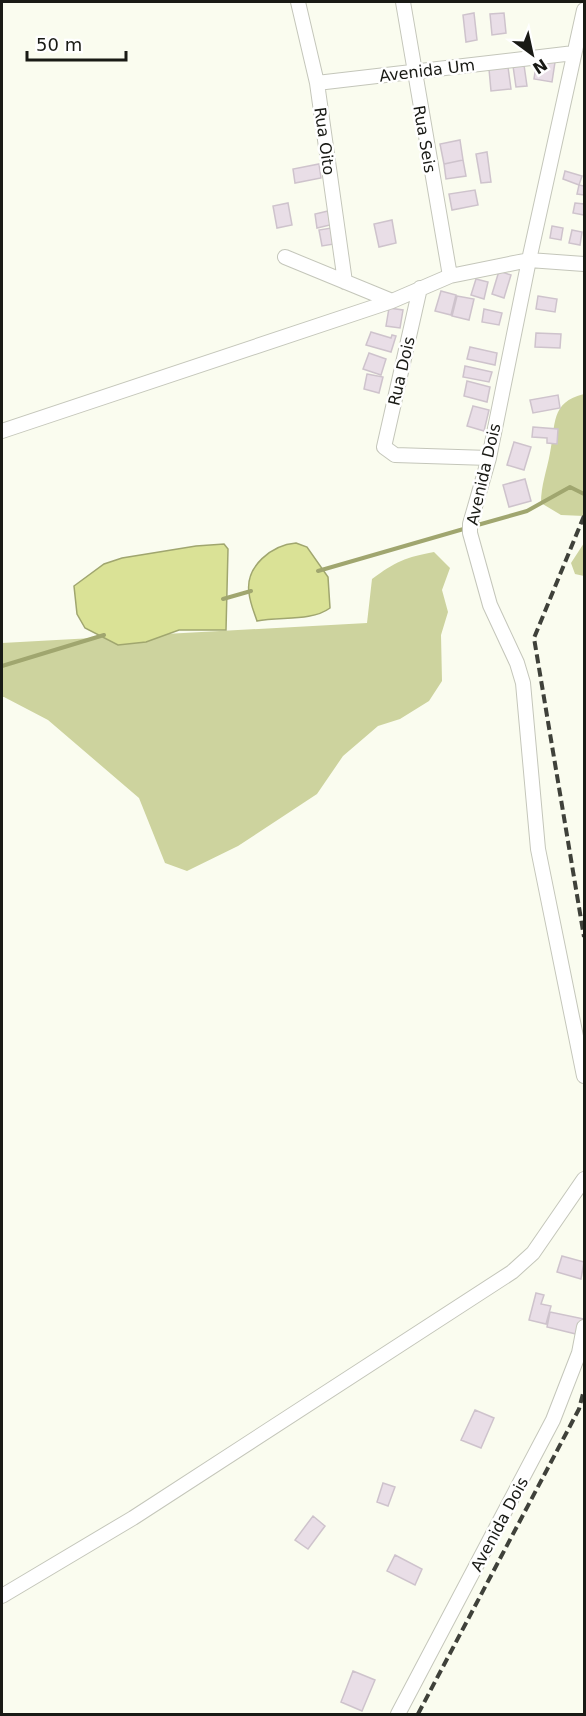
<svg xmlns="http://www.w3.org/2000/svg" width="586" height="1716" viewBox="0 0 586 1716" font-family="'DejaVu Sans',sans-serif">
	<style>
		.green { fill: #cdd39e }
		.water { fill: #dae296; stroke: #a0a66f; stroke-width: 1.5 }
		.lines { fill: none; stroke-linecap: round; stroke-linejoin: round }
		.stream { stroke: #a0a66f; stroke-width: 4 }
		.building { fill: #e9dee7; stroke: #cec3cc; stroke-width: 1.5 }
		.street-casing { stroke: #c4c6ba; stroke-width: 16 }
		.street { stroke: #fff; stroke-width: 14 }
		.rail { stroke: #3f413a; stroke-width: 4; stroke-dasharray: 9 4.5; stroke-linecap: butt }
		.labels { text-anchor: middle; stroke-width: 5; stroke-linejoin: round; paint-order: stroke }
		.street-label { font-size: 16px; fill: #191a15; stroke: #fff }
	</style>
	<rect width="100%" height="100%" fill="#fafcef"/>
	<path class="green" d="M584,394V516L561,515L541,503C541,485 547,470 550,453C556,425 550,402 584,394Z
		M584,543V576L575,574L571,563Z
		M434,552L450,568L442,590L448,612L441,635L442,681L429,701L400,719L378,726L343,756L317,794L238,846L187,871L165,863L139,798L48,720L4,697H2V643L367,623L372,579C395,562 406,557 434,552Z"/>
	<path class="water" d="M296,543L307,547L328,577L330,608C311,622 280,616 257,621C254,612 250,603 249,593C245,566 272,545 296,543Z
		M224,544L228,549L226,630H179L146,642L118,645L85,628L77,614L74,586L104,564L122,558L196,546Z"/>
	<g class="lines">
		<path class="stream" d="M474,526L527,511L570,487L584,494
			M318,571L467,528
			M223,599L251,591
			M2,666L104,635"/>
	</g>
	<path class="building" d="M474,13L477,40L466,42L463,15Z
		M504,13L506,33L492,35L490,14Z
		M537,59L555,62L552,82L534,79Z
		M524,65L527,86L516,87L513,66Z
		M508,67L511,89L491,91L489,69Z
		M460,140L463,160L444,164L440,144Z
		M487,152L491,182L481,183L476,154Z
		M463,160L466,176L446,179L444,164Z
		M319,164L321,178L295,183L293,169Z
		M565,171L582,176L579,185L563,179Z
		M579,185L584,186V195L577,194Z
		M475,190L478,205L452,210L449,194Z
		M288,203L292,225L277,228L273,206Z
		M575,203L584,204V215L573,213Z
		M328,211L330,225L317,228L315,214Z
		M392,220L396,243L379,247L374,224Z
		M552,226L563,228L561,240L550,238Z
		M331,228L334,244L322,246L319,230Z
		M572,230L582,232L580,245L569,243Z
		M499,271L511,275L504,298L492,294Z
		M476,279L488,282L484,299L471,295Z
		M441,291L456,295L451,315L435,311Z
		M457,296L474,299L469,320L452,316Z
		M538,296L557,299L555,312L536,309Z
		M389,308L403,310L400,328L386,326Z
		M484,309L502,313L499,325L482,322Z
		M371,332L391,338L392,335L396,336L391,352L366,345Z
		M536,333L561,334L560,348L535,347Z
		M470,347L497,353L495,365L467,359Z
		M369,353L386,359L381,375L363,369Z
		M465,366L492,372L489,382L463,377Z
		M367,374L383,377L379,393L364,389Z
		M467,381L490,387L487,402L464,396Z
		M558,395L560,408L533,413L530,400Z
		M473,406L489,410L484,431L467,426Z
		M533,427L558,429L557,444L547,443V438L532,437Z
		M514,442L531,447L524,470L507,465Z
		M525,479L531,501L509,507L503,485Z
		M562,1256L584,1262L581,1279L557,1272Z
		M536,1293L544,1295L541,1304L551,1306L546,1324L529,1320Z
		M550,1312L584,1319L580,1335L547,1327Z
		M475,1410L494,1418L481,1448L461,1440Z
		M383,1483L395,1487L388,1506L377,1502Z
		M313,1516L325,1526L308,1549L295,1540Z
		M395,1555L422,1569L415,1585L387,1571Z
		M353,1671L375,1680L362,1711L341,1702Z"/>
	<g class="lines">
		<defs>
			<path id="street" d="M298,2L317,83L345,282
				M403,2L450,276
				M584,10L529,260L489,458L470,524V533L490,605L517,663L523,683L538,849L584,1076
				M317,83L574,53
				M285,257L392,301L450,276L529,260L584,264
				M420,288L384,447L395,455L489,458
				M2,431L392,301
				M2,1596L133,1518L512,1272L533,1253L584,1179
				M398,1714L553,1420L579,1353L584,1327"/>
		</defs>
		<use href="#street" class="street-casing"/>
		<use href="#street" class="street"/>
		<path class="rail" d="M584,516L534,638L584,937
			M418,1714L579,1409L584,1390"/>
	</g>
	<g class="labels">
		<g class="street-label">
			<text transform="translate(427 70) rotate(-7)" y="6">Avenida Um</text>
			<text transform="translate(425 139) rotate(80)" y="6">Rua Seis</text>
			<text transform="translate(325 141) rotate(82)" y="6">Rua Oito</text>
			<text transform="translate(401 371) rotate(-77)" y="6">Rua Dois</text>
			<text transform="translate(483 474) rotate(-77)" y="6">Avenida Dois</text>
			<text transform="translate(499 1524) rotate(-62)" y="6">Avenida Dois</text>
		</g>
	</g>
	<rect width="586" height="1716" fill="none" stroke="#191a15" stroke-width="6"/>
	<g transform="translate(532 54) rotate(147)" stroke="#ffffff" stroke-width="4.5" paint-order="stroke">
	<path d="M0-4.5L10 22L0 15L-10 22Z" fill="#191a15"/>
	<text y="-9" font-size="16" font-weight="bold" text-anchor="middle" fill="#191a15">N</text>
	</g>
	<path d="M27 51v9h99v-9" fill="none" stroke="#191a15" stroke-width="3"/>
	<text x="36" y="51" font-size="18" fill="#191a15" stroke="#ffffff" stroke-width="4.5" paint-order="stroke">50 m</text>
</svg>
